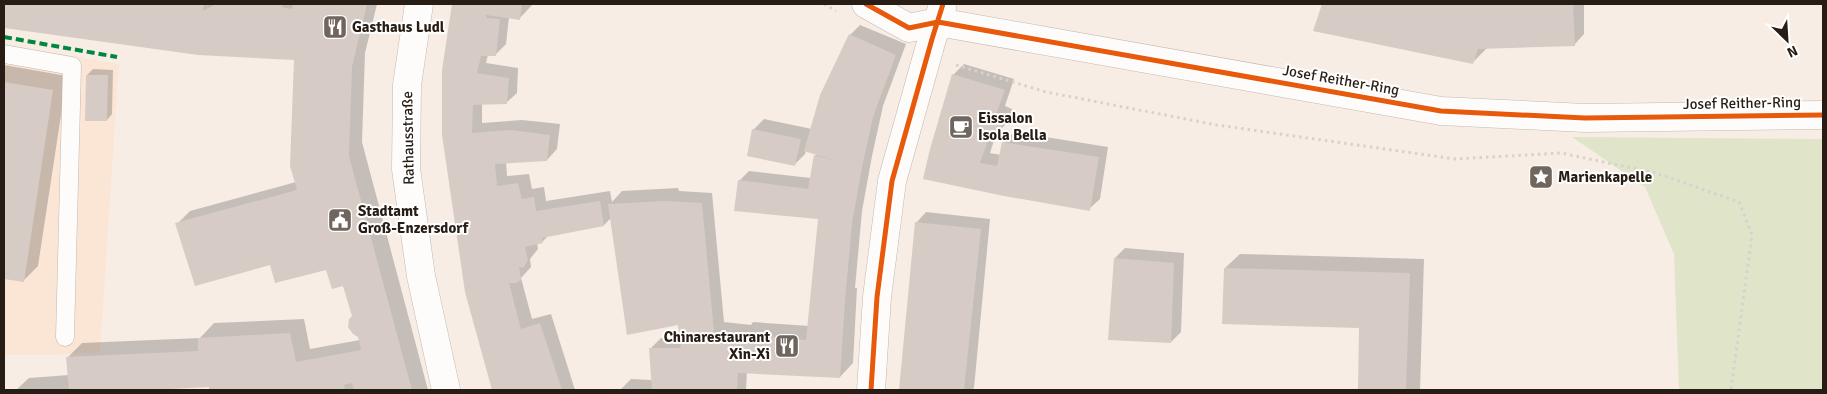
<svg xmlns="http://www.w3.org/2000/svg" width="1827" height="394" viewBox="0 0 1827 394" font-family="Signika,sans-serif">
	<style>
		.built { fill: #fbe6d6 }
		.green { fill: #e0e4c8 }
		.shadow { fill: #0003 }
		.building { fill: #d6ccc5 }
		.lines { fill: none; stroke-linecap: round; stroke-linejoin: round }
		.service-casing { stroke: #c2b8b0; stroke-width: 19 }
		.minor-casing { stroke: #c2b8b0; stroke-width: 29 }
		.path { stroke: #d5d2d0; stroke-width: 3; stroke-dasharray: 2.5 4; stroke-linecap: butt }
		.service { stroke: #fefcfb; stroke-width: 18 }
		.minor { stroke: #fefcfb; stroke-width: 28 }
		.quiet { stroke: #00873e; stroke-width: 4; stroke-dasharray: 8 4; stroke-linecap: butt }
		.cycleway-casing { stroke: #fff; stroke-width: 8 }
		.cycleway { stroke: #e8590c; stroke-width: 5 }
		.labels { text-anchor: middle; stroke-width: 4; stroke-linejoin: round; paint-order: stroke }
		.poi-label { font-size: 15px; font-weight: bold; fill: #281d14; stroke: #fff; text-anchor: start }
		.street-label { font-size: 15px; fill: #281d14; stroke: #fff }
	</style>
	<rect width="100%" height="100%" fill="#f7ede5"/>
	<path class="built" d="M4,44L119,64L100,352L59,355H4Z"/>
	<path class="green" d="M1572,137L1823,139V390H1679L1674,254L1645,187Z"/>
	<path class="shadow" d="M4,4H377L365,53L362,142L428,390H210V386L161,388V390H16L29,378L69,375L68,357L82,343L200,338L214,323L304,319L310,349L360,340L343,285L327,268L271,264L177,224L190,211L296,182V59L198,54L4,26Z
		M453,4H533L519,19L509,17L506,44L495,55H488L486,63L518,68L517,93L506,103L482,104V123L522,120L560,124L557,149L547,160L506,162L507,176L529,174L532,189L544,187L546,201L610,191L612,202L622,191L678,188L679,191L712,193L724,322L751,325L753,322L809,326L819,218L739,181L749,171L811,178L815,156L818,154L806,150L805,154L794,165L753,130L764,119L812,129L850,35L860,25L906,44L883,106L872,156L862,211L855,288H857L853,363L840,377L747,372L746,390H620L631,379L652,380L650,349L661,338H681L679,324L611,218L604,225L549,235L542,242L537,243L538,249L530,259L531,267L521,278L532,319L551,314L575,390H493L489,373L444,70Z
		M1323,4H1584V34L1574,45L1487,48L1473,62L1315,31Z
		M1822,4H1823V48Z
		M964,64L1014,79L1005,106L1012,109V118L996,134L990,153L1001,155L1003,142L1014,132L1108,147L1100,199L1089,209L925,178L953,75Z
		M4,65L67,76L38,266L23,281L4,278Z
		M93,69L113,70L112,114L107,120L87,75Z
		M926,212L990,219L974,388L971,390H900L916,223Z
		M1125,248L1184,253L1181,332L1171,342L1115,258Z
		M1240,254L1424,259L1420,390H1359L1361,326L1225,268Z"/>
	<path class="building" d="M4,4H204L203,11L216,4H282V7L292,9L293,4H367L352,67L349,156L412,390H354L352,383L344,385L345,390H209V387L151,390H69L66,357L198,351V338L290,333L296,362L361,350L358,337L353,334L348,327L349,319L352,316L343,286L332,289L326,270L275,283L270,265L195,286L175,223L297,190L290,166L294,60L198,55L4,28Z
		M452,4H522L520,20L486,15L487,18L500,19L496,56H481L477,73L509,78L507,104L473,105L472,133L511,130L550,135L547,161L495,164L497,186L518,183L522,199L534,197L536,211L600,201L604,226L542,238L543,243L525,247L528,260L523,268L519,267L521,279L517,283H509L521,329L540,323L562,390H492L465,292L442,135V70Z
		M1322,4H1573L1575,46L1478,49L1473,64L1313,31Z
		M849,34L896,55L873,117L862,167L852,223L845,301L840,378L738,373L737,390H652L649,348H681L678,325L627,335L608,204L665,201L702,203L714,332L806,340L818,219L734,211L738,180L808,189L814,155L840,162L804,151L820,95Z
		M952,74L1005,90L995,117L1002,120V130L995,137H989L980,163L997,166L1002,142L1099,157L1090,211L1004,196L923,179L930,149Z
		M86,75H108L107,121H85Z
		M4,82L53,90L24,282L4,279Z
		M752,129L801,139L795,166L747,156Z
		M915,222L981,229L964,390H899Z
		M1114,258L1174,263L1171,343L1108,340Z
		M1224,268L1410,273L1406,390H1358L1359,328L1222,324Z"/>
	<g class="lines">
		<defs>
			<path id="service" d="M4,54L72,66L65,337"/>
			<path id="minor" d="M419,4L407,85L406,169L421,276L446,390
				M866,4L909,28L938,22L1441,111L1585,118L1823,115
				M871,390L877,297L892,181L932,39L942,8"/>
		</defs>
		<use href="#service" class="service-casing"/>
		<use href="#minor" class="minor-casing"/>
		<path class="path" d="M824,4L836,11
			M956,65L1046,92L1217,125L1455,159L1561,153L1656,173L1739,202L1752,235L1731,390"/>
		<use href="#service" class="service"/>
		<use href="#minor" class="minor"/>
		<path class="quiet" d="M4,37L117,57"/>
		<defs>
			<path id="cycleway" d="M866,4L909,28L938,22L1441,111L1585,118L1823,115
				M871,390L877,297L892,181L932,39L943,4"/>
		</defs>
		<use href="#cycleway" class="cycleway-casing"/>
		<use href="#cycleway" class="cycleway"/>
	</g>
	<defs>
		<symbol id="restaurant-square" viewBox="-11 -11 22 22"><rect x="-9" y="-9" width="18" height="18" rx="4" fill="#70665d" stroke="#fff"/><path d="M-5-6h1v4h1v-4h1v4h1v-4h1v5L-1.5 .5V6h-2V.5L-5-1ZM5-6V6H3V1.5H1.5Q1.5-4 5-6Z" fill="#fff"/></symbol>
		<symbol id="cafe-square" viewBox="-11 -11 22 22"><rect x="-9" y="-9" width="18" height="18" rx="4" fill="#70665d" stroke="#fff"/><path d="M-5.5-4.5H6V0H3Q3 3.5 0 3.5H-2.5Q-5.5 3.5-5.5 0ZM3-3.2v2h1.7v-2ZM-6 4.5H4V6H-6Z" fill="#fff"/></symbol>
		<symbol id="sight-square" viewBox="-11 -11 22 22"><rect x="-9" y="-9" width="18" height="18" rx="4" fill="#70665d" stroke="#fff"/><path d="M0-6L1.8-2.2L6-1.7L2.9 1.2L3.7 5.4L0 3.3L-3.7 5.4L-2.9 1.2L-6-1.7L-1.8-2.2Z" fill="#fff"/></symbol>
		<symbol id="civic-square" viewBox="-11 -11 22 22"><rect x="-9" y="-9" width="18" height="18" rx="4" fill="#70665d" stroke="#fff"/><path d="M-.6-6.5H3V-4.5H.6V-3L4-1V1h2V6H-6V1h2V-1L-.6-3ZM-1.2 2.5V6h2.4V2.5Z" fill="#fff"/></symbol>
	</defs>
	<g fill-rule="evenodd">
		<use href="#restaurant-square" x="321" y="13" width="28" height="28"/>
		<use href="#cafe-square" x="947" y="113" width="28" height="28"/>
		<use href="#sight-square" x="1527" y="163" width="28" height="28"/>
		<use href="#civic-square" x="326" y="206" width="28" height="28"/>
		<use href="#restaurant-square" x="773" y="332" width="28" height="28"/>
	</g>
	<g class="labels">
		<g class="poi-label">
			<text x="352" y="32">Gasthaus Ludl</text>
			<text x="978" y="123">Eissalon<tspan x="978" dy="17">Isola Bella</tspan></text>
			<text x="1558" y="182">Marienkapelle</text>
			<text x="358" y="216">Stadtamt<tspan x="358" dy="17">Groß-Enzersdorf</tspan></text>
			<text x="770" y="342" text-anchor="end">Chinarestaurant<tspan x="770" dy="17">Xin-Xi</tspan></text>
		</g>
		<g class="street-label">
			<text transform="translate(1341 80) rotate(10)" y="5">Josef Reither-Ring</text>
			<text transform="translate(1742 103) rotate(-1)" y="5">Josef Reither-Ring</text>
			<text transform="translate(408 138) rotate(-91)" y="5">Rathausstraße</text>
		</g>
	</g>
	<rect width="1827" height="394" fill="none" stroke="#281d14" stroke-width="10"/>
	<g transform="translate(1787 40) rotate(155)" stroke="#ffffff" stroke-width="4" paint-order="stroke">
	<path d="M0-4L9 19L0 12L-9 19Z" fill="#281d14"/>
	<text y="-8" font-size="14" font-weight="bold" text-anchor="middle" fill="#281d14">N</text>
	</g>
</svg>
